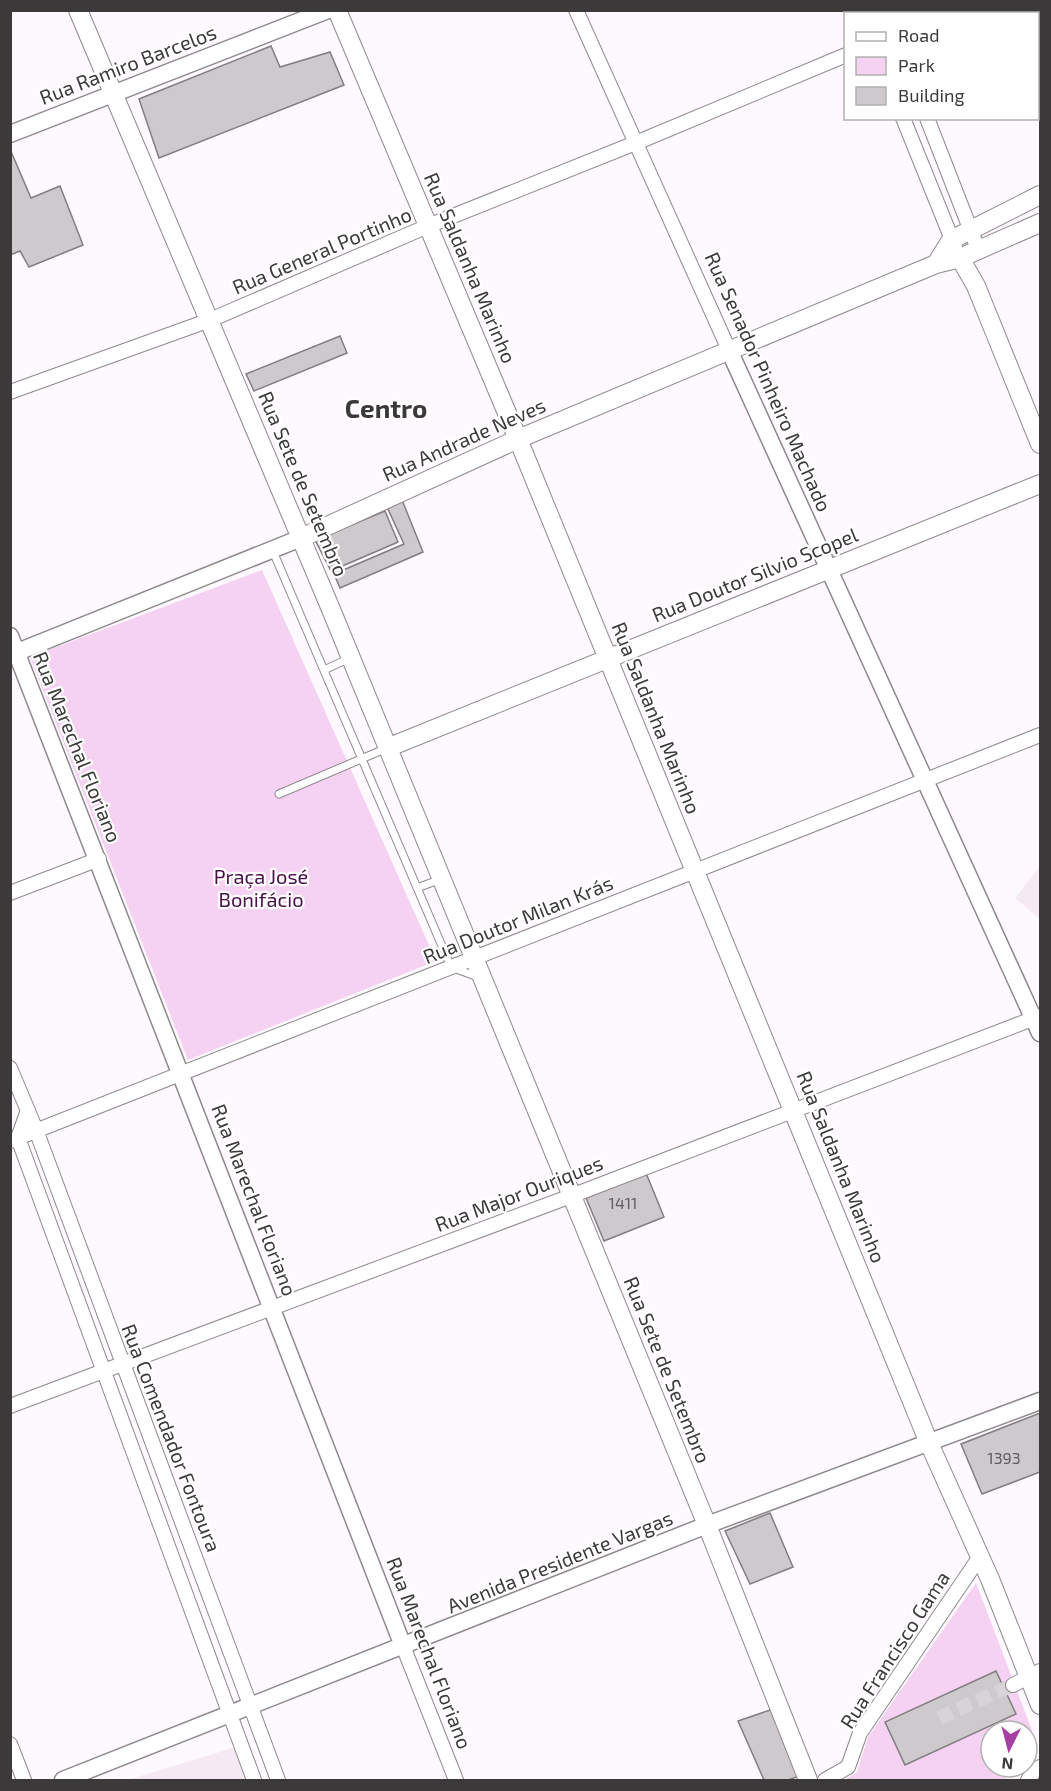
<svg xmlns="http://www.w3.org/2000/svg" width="1051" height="1791" viewBox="0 0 1051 1791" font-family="'Exo 2',sans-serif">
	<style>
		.built { fill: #f5eaf4 }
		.green { fill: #f5d1f2 }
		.building { fill: #cec9cd; stroke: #817d80; stroke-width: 1.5 }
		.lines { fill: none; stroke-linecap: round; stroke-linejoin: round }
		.minor-tunnel { stroke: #d7d3d7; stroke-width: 14; stroke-dasharray: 14 7; stroke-linecap: butt }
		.service-casing { stroke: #8e898d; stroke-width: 9 }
		.minor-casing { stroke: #8e898d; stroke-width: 16 }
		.tertiary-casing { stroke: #8e898d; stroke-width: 19 }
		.secondary-casing { stroke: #8e898d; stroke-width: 20 }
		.service { stroke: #fff; stroke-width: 7 }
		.minor { stroke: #fff; stroke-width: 14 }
		.tertiary { stroke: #fff; stroke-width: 16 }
		.secondary { stroke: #fff; stroke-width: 18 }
		.labels { text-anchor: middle; stroke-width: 4.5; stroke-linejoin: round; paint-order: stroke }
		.number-label { font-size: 16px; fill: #605d5f }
		.street-label { font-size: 20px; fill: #3b393a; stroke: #fff }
		.park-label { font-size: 20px; fill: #491049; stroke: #fff }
		.district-label { font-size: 26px; font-weight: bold; fill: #3b393a; stroke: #fff }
	</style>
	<rect width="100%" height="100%" fill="#fef9fe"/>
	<path class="built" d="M1040,866V919L1015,898Z
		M236,1747L247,1780H127Z"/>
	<path class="green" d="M262,570L436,961L188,1060L30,657Z
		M976,1583L1032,1730L1027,1740V1731H991V1767H1012L1004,1780H845L857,1772L868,1737Z"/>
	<path class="building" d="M271,46L280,67L330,52L344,85L159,158L139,99Z
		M10,149L31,198L60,186L83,245L29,267L20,251L10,255Z
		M340,336L347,353L254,391L246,374Z
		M402,500L423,552L340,588L334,574L404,544L387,507Z
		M385,511L398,542L331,571L315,540Z
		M646,1173L664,1217L604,1241L586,1198Z
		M1040,1413V1472L982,1494L961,1444Z
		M770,1513L793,1567L750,1584L725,1531Z
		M996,1671L1016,1714L905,1765L885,1722Z
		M773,1709L802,1775L788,1780H764L738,1721Z"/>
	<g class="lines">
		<path class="minor-tunnel" d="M939,1718L1013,1685"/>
		<defs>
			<path id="service" d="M272,549L451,967L478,977
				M324,670L350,658
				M279,794L387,748
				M417,888L441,879"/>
			<path id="minor" d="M576,10L729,350
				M873,10L875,14
				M951,14L958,10
				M903,118L955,247
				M927,118L978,249
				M10,392L210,320L428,226L638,142L846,55
				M10,893L99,859
				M10,1068L36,1130L278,1780
				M28,1110L18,1138L254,1780
				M10,1141L1040,735
				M10,1406L571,1196L1040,1016
				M403,1646L456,1780
				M1013,1685L1040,1671
				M10,1744L24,1780
				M825,1780L848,1767L860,1733L979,1558
				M1028,1780L1035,1770L1040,1767"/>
			<path id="tertiary" d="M10,134L328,10
				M729,350L1040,1033
				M10,636L403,1646
				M10,655L301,538
				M63,1780L707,1525L1040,1401"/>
			<path id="secondary" d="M78,10L330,607L707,1525L808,1780
				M337,10L518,439L929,1443L990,1579L1040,1705
				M960,258L976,286L1040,444
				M936,264L951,240L1040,195
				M301,538L518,439L936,264L960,258L1040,223
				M387,748L1040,484"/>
		</defs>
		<use href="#service" class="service-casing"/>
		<use href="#minor" class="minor-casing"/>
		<use href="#tertiary" class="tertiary-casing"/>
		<use href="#secondary" class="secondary-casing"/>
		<use href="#service" class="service"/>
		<use href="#minor" class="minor"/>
		<use href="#tertiary" class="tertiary"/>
		<use href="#secondary" class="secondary"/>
	</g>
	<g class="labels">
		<g class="number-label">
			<text x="623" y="1209">1411</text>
			<text x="1004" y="1464">1393</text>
		</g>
		<g class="street-label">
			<text transform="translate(128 65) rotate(-21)" y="7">Rua Ramiro Barcelos</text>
			<text transform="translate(322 251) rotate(-23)" y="7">Rua General Portinho</text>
			<text transform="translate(470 268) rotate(67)" y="7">Rua Saldanha Marinho</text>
			<text transform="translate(768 382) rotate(66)" y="7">Rua Senador Pinheiro Machado</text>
			<text transform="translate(464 440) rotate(-24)" y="7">Rua Andrade Neves</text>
			<text transform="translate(303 484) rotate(67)" y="7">Rua Sete de Setembro</text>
			<text transform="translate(755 575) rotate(-22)" y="7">Rua Doutor Silvio Scopel</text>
			<text transform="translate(656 718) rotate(68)" y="7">Rua Saldanha Marinho</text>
			<text transform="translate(77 747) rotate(68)" y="7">Rua Marechal Floriano</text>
			<text transform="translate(518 920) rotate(-22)" y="7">Rua Doutor Milan Krás</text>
			<text transform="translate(841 1167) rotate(68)" y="7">Rua Saldanha Marinho</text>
			<text transform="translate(519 1194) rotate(-21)" y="7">Rua Major Ouriques</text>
			<text transform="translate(254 1200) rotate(69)" y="7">Rua Marechal Floriano</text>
			<text transform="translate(667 1370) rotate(68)" y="7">Rua Sete de Setembro</text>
			<text transform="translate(171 1438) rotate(69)" y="7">Rua Comendador Fontoura</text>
			<text transform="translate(560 1562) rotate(-22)" y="7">Avenida Presidente Vargas</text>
			<text transform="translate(895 1650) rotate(-57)" y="7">Rua Francisco Gama</text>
			<text transform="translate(429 1653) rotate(69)" y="7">Rua Marechal Floriano</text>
		</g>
		<g class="park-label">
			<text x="261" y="884">Praça José<tspan x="261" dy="23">Bonifácio</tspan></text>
		</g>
		<g class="district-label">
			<text x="386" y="418">Centro</text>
		</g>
	</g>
	<rect width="1051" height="1791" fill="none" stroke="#3b393a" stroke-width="24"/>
	<rect x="844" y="12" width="195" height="108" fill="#ffffff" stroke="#b1b0b0" stroke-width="1.5"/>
	<rect x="856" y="32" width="30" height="9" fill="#ffffff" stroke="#b1b0b0" stroke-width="1.5"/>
	<text x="898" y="42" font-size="18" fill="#3b393a">Road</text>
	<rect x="856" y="57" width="30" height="18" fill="#f5d1f2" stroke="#b1b0b0" stroke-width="1.5"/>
	<text x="898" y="72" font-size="18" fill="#3b393a">Park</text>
	<rect x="856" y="87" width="30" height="18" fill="#cec9cd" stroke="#b1b0b0" stroke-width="1.5"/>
	<text x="898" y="102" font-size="18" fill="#3b393a">Building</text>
	<g transform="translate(1009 1749) rotate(186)"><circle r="28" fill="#ffffff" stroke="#b1b0b0" stroke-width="1.5"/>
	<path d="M0-4.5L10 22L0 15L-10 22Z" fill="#a53fa3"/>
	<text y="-9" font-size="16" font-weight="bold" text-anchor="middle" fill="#3b393a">N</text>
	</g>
</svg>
